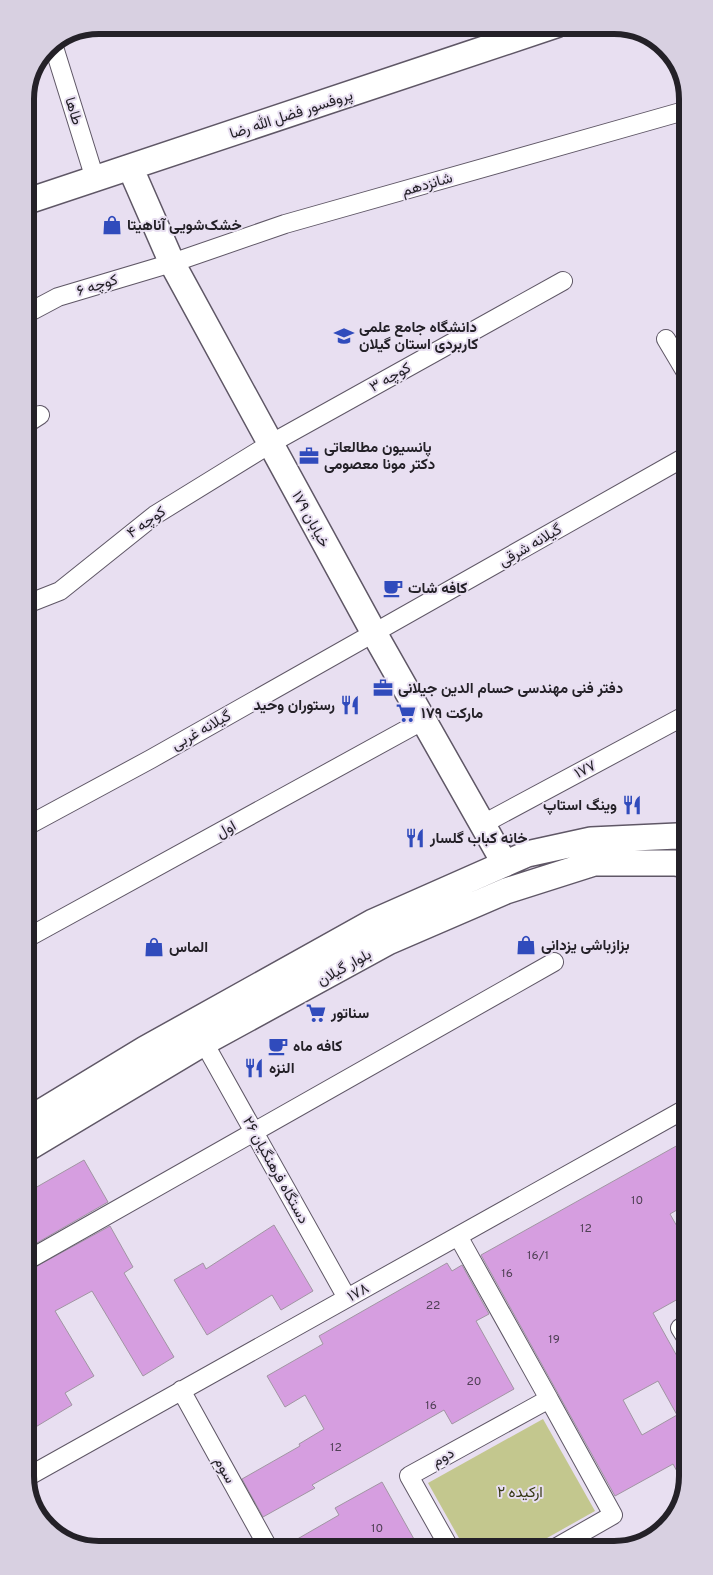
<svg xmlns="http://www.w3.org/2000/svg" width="713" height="1575" viewBox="0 0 713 1575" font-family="Overpass,Vazirmatn,sans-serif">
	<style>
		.green { fill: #c3c78e }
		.building { fill: #d69ee0; stroke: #a195a3; fill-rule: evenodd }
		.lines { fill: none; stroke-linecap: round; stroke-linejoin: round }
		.minor-casing { stroke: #5f5766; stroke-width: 20 }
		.secondary-casing { stroke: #5f5766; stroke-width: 28 }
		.minor { stroke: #fff; stroke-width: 18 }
		.secondary { stroke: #fff; stroke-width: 25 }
		.labels { text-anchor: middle; stroke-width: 4; stroke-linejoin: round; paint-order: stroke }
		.number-label { font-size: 12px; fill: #504056 }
		.street-label { font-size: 15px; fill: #242128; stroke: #e8dff1 }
		.poi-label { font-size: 15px; font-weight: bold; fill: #242128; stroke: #e8dff1; text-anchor: start }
		.park-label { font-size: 15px; fill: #333510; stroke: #e8dff1 }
		.rim { fill: none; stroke: #242128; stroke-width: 6 }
	</style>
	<rect width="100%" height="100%" fill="#e8dff1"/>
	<path class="green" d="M543,1419L595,1511L531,1547H464L428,1483Z"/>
	<path class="building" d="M687,1140V1204L670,1214L687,1244V1294L653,1313L688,1376V1477L685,1486L673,1464L615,1496L481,1255ZM658,1381L677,1415L642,1435L623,1400Z
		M84,1160L108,1202L28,1248V1192Z
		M274,1225L313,1291L281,1310L272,1295L207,1335L174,1280L203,1263L206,1269Z
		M110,1226L133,1267L124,1273L174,1357L143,1376L92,1291L55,1311L94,1376L65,1393L72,1405L29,1431L28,1271Z
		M447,1263L452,1271L462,1265L489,1314L476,1321L514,1389L452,1424L444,1410L312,1485L315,1488L263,1517L242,1479L300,1446L299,1444L324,1429L305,1395L285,1407L267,1376L323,1344L319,1336Z
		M382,1482L419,1548L280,1549L339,1515L335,1508Z"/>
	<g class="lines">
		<defs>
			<path id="minor" d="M53,44L95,179
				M26,314L58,297L172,263L285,224L684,111
				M666,339L685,371
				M26,424L40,415
				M27,604L60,591L155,515L270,444L563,281
				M483,824L686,715
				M27,826L151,759L685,457
				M27,938L424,720
				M198,1032L347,1298
				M458,1236L549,1399
				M28,1260L554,962
				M688,1324L680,1328L688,1341
				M181,1390L269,1549
				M29,1476L687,1108
				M449,1547L409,1476L549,1399L613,1515L557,1547"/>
			<path id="secondary" d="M130,167L172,263L374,633L505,864
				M25,202L556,25
				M28,1120L145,1049L373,922L527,854L591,840L677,836L686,838
				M28,1148L205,1042L388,942L506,891L594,863H675L686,865"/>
		</defs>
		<use href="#minor" class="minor-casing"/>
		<use href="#secondary" class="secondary-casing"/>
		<use href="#minor" class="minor"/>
		<use href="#secondary" class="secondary"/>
	</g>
	<defs>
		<symbol id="shop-bare" viewBox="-9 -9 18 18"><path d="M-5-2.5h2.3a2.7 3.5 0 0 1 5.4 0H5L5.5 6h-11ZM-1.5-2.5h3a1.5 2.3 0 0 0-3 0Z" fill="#304bbc" stroke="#e8dff1" stroke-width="2.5" paint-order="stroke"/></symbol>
		<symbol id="university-bare" viewBox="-9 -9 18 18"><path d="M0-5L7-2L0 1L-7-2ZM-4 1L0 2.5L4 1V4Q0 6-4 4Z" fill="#304bbc" stroke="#e8dff1" stroke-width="2.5" paint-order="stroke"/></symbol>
		<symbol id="office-bare" viewBox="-9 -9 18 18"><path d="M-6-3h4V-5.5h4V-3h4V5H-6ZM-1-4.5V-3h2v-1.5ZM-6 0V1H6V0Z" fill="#304bbc" stroke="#e8dff1" stroke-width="2.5" paint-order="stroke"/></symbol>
		<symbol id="cafe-bare" viewBox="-9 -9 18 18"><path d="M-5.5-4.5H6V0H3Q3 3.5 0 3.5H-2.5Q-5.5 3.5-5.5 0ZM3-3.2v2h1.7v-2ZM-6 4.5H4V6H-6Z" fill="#304bbc" stroke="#e8dff1" stroke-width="2.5" paint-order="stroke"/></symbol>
		<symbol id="restaurant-bare" viewBox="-9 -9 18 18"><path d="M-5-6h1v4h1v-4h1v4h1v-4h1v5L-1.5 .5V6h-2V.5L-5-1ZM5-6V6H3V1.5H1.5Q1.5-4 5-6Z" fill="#304bbc" stroke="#e8dff1" stroke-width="2.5" paint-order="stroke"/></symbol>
		<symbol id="supermarket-bare" viewBox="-9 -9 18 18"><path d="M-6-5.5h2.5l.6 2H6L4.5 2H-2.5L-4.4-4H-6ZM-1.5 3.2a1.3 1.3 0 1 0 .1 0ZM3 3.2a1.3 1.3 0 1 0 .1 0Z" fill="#304bbc" stroke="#e8dff1" stroke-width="2.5" paint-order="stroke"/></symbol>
	</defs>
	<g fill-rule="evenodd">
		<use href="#shop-bare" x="98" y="211" width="28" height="28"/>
		<use href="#university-bare" x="330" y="322" width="28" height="28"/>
		<use href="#office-bare" x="295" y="442" width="28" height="28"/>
		<use href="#cafe-bare" x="379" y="574" width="28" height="28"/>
		<use href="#office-bare" x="369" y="674" width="28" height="28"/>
		<use href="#restaurant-bare" x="336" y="691" width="28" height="28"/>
		<use href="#supermarket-bare" x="392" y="699" width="28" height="28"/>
		<use href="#restaurant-bare" x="618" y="791" width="28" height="28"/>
		<use href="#restaurant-bare" x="401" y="824" width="28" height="28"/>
		<use href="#shop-bare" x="512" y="931" width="28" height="28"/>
		<use href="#shop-bare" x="140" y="933" width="28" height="28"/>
		<use href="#supermarket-bare" x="302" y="999" width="28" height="28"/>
		<use href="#cafe-bare" x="264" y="1032" width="28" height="28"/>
		<use href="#restaurant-bare" x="240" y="1054" width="28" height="28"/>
	</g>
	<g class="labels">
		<g class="number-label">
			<text x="637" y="1204">10</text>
			<text x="586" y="1232">12</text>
			<text x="538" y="1259">16/1</text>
			<text x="507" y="1277">16</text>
			<text x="433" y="1309">22</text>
			<text x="554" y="1343">19</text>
			<text x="474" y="1385">20</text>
			<text x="431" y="1409">16</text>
			<text x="336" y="1451">12</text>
			<text x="377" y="1532">10</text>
		</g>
		<g class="street-label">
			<text transform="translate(74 111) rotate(73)" y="5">طاها</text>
			<text transform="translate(291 114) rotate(-18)" y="5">پروفسور فضل الله رضا</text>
			<text transform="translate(427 184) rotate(-16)" y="5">شانزدهم</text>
			<text transform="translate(97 285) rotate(-17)" y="5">کوچه ۶</text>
			<text transform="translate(390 377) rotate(-29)" y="5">کوچه ۳</text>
			<text transform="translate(311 519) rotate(61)" y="5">خیابان ۱۷۹</text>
			<text transform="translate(146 522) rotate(-35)" y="5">کوچه ۴</text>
			<text transform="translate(530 545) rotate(-30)" y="5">گیلانه شرقی</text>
			<text transform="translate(201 730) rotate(-29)" y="5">گیلانه غربی</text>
			<text transform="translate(585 769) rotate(-28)" y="5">۱۷۷</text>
			<text transform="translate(226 829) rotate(-29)" y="5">اول</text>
			<text transform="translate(344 967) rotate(-29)" y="5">بلوار گیلان</text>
			<text transform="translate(276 1170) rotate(61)" y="5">۲۶ دستگاه فرهنگیان</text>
			<text transform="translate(358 1292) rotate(-29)" y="5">۱۷۸</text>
			<text transform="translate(443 1457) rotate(-29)" y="5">دوم</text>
			<text transform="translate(225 1470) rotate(61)" y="5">سوم</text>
		</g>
		<g class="poi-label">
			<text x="127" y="230">خشک‌شویی آناهیتا</text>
			<text x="359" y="332">دانشگاه جامع علمی<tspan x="359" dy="17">کاربردی استان گیلان</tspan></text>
			<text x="324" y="452">پانسیون مطالعاتی<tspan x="324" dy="17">دکتر مونا معصومی</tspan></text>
			<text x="408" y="593">کافه شات</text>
			<text x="398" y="693">دفتر فنی مهندسی حسام‌ الدین جیلانی</text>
			<text x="335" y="710" text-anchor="end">رستوران وحید</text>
			<text x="421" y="718">۱۷۹ مارکت</text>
			<text x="617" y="810" text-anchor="end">وینگ استاپ</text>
			<text x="430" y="843">خانه کباب گلسار</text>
			<text x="541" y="950">بزازباشی یزدانی</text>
			<text x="169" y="952">الماس</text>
			<text x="331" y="1018">سناتور</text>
			<text x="293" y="1051">کافه ماه</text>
			<text x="269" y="1073">النزه</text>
		</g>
		<g class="park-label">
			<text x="520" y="1497">ارکیده ۲</text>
		</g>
	</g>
	<path d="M0 0H713V1575H0ZM99 34H614A65 65 0 0 1 679 99V1476A65 65 0 0 1 614 1541H99A65 65 0 0 1 34 1476V99A65 65 0 0 1 99 34Z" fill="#d8d0e1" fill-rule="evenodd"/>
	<path class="rim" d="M99 34H614A65 65 0 0 1 679 99V1476A65 65 0 0 1 614 1541H99A65 65 0 0 1 34 1476V99A65 65 0 0 1 99 34Z"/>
</svg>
